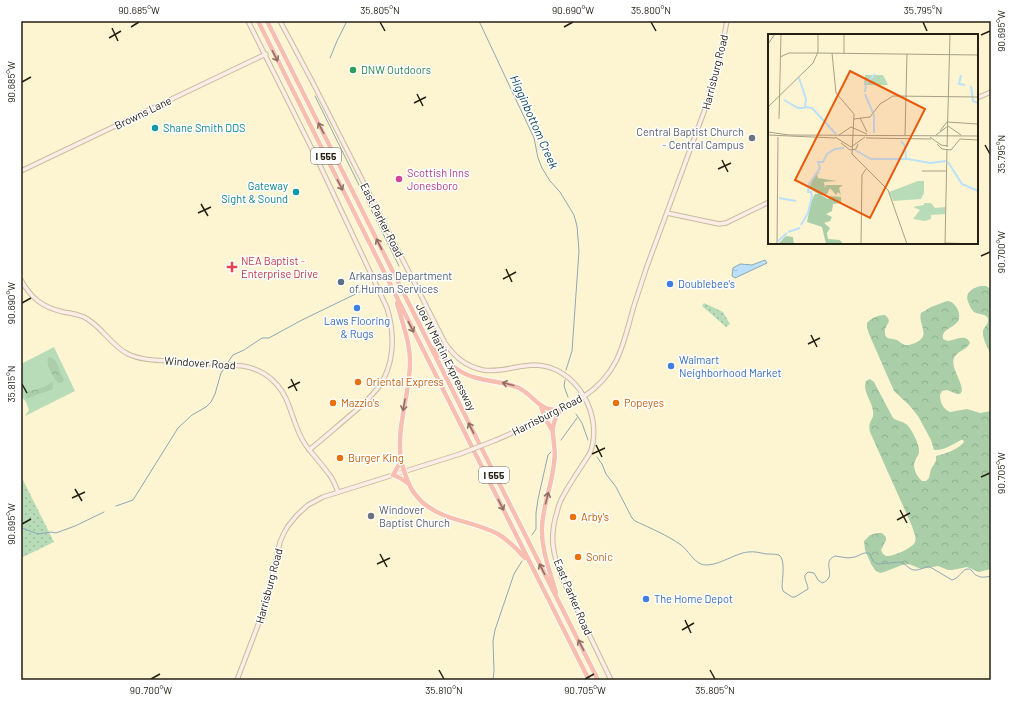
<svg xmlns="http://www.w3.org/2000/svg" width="1012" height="701" viewBox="0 0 1012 701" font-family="Barlow,sans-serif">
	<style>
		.grass { fill: #b8dbb8 }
		.forest { fill: url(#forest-crowns) }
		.park { fill: url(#park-dots) }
		.water { fill: url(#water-ripples); stroke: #8ea7b4 }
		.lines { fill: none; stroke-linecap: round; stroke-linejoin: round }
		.stream { stroke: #8ea7b4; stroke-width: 1 }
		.secondary-casing { stroke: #c5be9c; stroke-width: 5.5 }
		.highway-casing { stroke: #fff; stroke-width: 6 }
		.secondary { stroke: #fdece7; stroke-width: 3.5 }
		.highway { stroke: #f8beaf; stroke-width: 4.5 }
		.secondary-bridge-casing { stroke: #c5be9c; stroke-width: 5.5; stroke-linecap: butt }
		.secondary-bridge { stroke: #fdece7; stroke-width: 3.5 }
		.oneway { stroke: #8e7062 }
		.ticks { fill: none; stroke: #242114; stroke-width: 1.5 }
		.leisure-dot { fill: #2e9e5b; stroke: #fff; stroke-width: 1.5 }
		.culture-dot { fill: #0f9aa8; stroke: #fff; stroke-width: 1.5 }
		.worship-dot { fill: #6b7280; stroke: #fff; stroke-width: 1.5 }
		.hotel-dot { fill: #d1479c; stroke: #fff; stroke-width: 1.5 }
		.health-dot { fill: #e0444e; stroke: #fff; stroke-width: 1.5 }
		.service-dot { fill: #5c6f8a; stroke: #fff; stroke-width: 1.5 }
		.shop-dot { fill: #3f7fe0; stroke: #fff; stroke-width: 1.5 }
		.food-dot { fill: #e8710a; stroke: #fff; stroke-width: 1.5 }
		.labels { text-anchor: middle; stroke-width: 3; stroke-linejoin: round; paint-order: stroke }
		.shield { fill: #fff; stroke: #66645a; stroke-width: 1 }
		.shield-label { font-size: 10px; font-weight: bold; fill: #242114 }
		.leisure-label { font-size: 11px; fill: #27864d; stroke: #fff; text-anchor: start }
		.street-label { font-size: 11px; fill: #242114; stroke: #fff }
		.culture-label { font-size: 11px; fill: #0d838f; stroke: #fff; text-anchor: start }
		.worship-label { font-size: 11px; fill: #5b616d; stroke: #fff; text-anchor: end }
		.hotel-label { font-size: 11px; fill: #b23c85; stroke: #fff; text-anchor: start }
		.health-label { font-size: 11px; fill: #be3a42; stroke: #fff; text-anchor: start }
		.service-label { font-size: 11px; fill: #4e5e75; stroke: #fff; text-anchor: start }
		.shop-label { font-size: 11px; fill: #366cbe; stroke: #fff; text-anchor: start }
		.food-label { font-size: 11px; fill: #c56008; stroke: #fff; text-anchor: start }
		.water-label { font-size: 12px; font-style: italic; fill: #023f5d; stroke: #fff }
		.inset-river { fill: none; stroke: #bbe0f9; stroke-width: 2 }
		.inset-road { fill: none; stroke: #a6a086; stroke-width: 1 }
		.view { fill: #e8590c; fill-opacity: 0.15; stroke: #e8590c; stroke-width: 2 }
		.inset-edge { fill: none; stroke: #242114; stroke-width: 2 }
		.neatline { fill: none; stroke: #242114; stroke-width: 1.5 }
		.ticks-label { font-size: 10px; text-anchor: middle; fill: #242114 }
	</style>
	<defs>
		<pattern id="forest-crowns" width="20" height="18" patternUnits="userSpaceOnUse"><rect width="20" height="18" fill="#a9cea8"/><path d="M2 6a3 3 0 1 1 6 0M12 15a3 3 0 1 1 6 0" fill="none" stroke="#91b190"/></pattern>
		<pattern id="park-dots" width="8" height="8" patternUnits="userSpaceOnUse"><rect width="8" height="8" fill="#b8dbb8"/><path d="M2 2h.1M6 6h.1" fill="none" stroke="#9ebc9d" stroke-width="1.8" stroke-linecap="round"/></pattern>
		<pattern id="water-ripples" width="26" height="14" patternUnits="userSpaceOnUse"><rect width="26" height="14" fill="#bbe0f9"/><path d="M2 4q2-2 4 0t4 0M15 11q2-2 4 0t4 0" fill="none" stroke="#a1c0d5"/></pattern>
	</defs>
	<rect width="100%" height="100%" fill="#fdf5d2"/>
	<path class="grass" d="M54,347L75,391L25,416L29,410L26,402L21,396V364Z"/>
	<path class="forest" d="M980,286H986L991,289V355C988,348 982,338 983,331C984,327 989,324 988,319C986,313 979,315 974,312C972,310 970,307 969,304C964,294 970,289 980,286Z
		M947,301C952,301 954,304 957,308C967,329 940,325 943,339L948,341C955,340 966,333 970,343C967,350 957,351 954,358C950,366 962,381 962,391L960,394H957L947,390L942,391L940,395C940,402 943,409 950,412L967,409L980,413L991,411V569L979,572L967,567L952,570H948L938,566L921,569L909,564L902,565L884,572L880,573L875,570L871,564L865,550L864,541L870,535L877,533H882L886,537V540L881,550L883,554C884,555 885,555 886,556C892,557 913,548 915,542C917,537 913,531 912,526L870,432C867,420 875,420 873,411C872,401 862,391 866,381L870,379L874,382L893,418C898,422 905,421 909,427C913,433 920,445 919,453C918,456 916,458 915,461C912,468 917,477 922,481H926L929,478L931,469L936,461V456C945,454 959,449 964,442L963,440H961C953,444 943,451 934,450L931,440L918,416L909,405L894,391L869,334L867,327V323C871,318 878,315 885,315L888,318L889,321C888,325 884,328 885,333C885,340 892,338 897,340C900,342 902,344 905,345C910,346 919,342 922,338C927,331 918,322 921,313L931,307Z
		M50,357L55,360L64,380L61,383H58C53,376 46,366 48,358Z
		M52,382L53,384L52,390L41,393L29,398H26L25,393L27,392L44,387Z"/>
	<path class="park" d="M704,303L723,312L730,324L726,327L702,306Z
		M21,476L54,542L21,558Z"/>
	<path class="water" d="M765,260L767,263L735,278L732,276L733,268L740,264L752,265Z"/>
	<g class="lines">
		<path class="stream" d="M479,21L534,138L538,158L542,168L550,181L560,192L574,215L577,226L579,251L572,351L566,370
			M330,58L337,41L347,21
			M315,96L399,266
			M228,362L233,355L244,350L262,338H269L300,321L339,302L366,289L373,288
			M565,380L564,386L568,397
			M576,414L582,423L588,440
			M561,440L577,418
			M597,457L602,464L606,474L616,487L632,518L635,521C650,528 667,535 681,545C688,550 693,561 701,564C714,569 735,553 748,552C754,551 761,553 766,554C770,554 775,554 779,555C786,559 782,580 782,587L783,591L792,597H795L808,589C808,584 804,580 805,575L808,572L814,573L818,580L822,583C839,577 820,562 835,556L848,558L855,557L864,553H868L870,554L873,561L877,564L901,562C906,564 910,571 916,570C921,570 925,566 930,567L952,580C960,578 962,569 968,569C973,569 973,575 978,576C981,578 987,577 991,576
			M116,506L133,500L178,428L192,415L206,407L211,402L215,394L221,373L225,367
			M21,526L22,528L38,534L51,532L56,533L75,526L104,512
			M532,535L536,529V513L538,499L548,455L551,452
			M493,680L494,671L493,641L495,630L514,574L522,561"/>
		<defs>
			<path id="secondary" d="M248,21L318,161L387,308C395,334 395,365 378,388C369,399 358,409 347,418C334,429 322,440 309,450
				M280,21L312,81L445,343C455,357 465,366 483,370C500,373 518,365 535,365C577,366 604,416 590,453C580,469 569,484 561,500C559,504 558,508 557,512C549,537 553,555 562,578L611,680
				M977,98L991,92
				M21,171L266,54
				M667,213L719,224L726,223L769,202
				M21,280C31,298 42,307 63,312C70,313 77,314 84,317C102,326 110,345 128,354C145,362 166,360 185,362C204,363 224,364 243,366C266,370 282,385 289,406C294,419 297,432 305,444C312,454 321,463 328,473C333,478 335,485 338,492
				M496,440C510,434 524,428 537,421C568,407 600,393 616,361C624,345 628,327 633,309C637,296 642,282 646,269L708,101L717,70L727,21
				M237,680L266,604L276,559L280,542L284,533L288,526L297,515L308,505L323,497L460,454"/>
			<path id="highway" d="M258,21L589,680
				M267,21L598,680
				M397,303C402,322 410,342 410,362C410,395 396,426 401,459C401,463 403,467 404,471C409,485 411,491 422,502C443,521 474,521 498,534C508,540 517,549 525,558
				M432,348C446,360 458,374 477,378C491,382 506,382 519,388C530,393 538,407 549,409C553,410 557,410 561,410
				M541,406L545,418L552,430
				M401,461L393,475L400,478L409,484
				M556,593C550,571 541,550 542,527C543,505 552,485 554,463C555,457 555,451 554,445C554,438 551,430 554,423C555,418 559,414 561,410"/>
		</defs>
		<use href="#secondary" class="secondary-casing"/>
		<use href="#highway" class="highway-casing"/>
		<use href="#secondary" class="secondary"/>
		<use href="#highway" class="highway"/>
		<defs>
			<path id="secondary-bridge" d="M460,454L496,440"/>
		</defs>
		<use href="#secondary-bridge" class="secondary-bridge-casing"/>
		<use href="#secondary-bridge" class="secondary-bridge"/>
	</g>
	<defs><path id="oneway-shaft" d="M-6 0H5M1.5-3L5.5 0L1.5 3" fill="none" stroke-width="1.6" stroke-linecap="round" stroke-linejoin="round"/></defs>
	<g class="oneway">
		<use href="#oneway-shaft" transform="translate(275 56) rotate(63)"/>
		<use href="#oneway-shaft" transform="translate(321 128) rotate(-117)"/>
		<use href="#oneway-shaft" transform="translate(340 185) rotate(63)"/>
		<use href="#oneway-shaft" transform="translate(379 244) rotate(-117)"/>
		<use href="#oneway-shaft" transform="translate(411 327) rotate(63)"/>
		<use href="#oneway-shaft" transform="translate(508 384) rotate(-166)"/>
		<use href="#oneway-shaft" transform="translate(404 405) rotate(100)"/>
		<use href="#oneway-shaft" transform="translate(471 428) rotate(-117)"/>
		<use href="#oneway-shaft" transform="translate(547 498) rotate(-76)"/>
		<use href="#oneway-shaft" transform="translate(501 505) rotate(63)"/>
		<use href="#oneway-shaft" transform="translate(542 569) rotate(-117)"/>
		<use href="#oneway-shaft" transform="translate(581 645) rotate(-117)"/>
	</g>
	<path class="ticks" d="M380,22L385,31M651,22L656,31M923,22L927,31M131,27L139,22M564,27L573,22M112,28L118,41M981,35L990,31M109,38L121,31M22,82L31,77M417,94L423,106M414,103L426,97M985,145L990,154M722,160L728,172M718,169L731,163M201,204L208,216M198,213L211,207M981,256L990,252M506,269L512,282M503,279L516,272M22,303L31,298M811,335L817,347M808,344L820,338M291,379L297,391M22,384L27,393M288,388L300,382M596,445L602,457M592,454L605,448M981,477L990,473M75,489L82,501M72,498L85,492M900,510L907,523M897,520L910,513M22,524L31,519M380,554L387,567M377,564L390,558M685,620L691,633M682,630L694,623M439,670L444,679M710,670L715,679M151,679L160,674M585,679L594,674"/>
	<circle class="leisure-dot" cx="353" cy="70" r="4"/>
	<g class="culture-dot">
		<circle cx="155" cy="128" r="4"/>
		<circle cx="296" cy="192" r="4"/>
	</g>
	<g class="worship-dot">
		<circle cx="752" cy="138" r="4"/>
		<circle cx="371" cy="516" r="4"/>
	</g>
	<circle class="hotel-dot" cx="399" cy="179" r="4"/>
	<path class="health-dot" d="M230 261h4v4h4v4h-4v4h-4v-4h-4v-4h4z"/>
	<circle class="service-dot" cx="341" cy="282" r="4"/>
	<g class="shop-dot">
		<circle cx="670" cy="284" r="4"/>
		<circle cx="357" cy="308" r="4"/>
		<circle cx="671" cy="366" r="4"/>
		<circle cx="646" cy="599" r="4"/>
	</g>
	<g class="food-dot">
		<circle cx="358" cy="382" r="4"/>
		<circle cx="333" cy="403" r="4"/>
		<circle cx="616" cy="403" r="4"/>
		<circle cx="340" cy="458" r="4"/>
		<circle cx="573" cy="517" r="4"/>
		<circle cx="578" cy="557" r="4"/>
	</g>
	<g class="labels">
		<g class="shield">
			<rect x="311" y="148" width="30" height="16" rx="3"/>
			<rect x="479" y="467" width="30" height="16" rx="3"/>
		</g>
		<g class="shield-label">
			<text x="326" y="160">I 555</text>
			<text x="494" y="479">I 555</text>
		</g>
		<g class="leisure-label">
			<text x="361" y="74">DNW Outdoors</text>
		</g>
		<g class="street-label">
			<text transform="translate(715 72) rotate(-76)" y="4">Harrisburg Road</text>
			<text transform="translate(143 113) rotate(-26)" y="4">Browns Lane</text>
			<text transform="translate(382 220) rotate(63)" y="4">East Parker Road</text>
			<text transform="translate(446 357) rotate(63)" y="4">Joe N Martin Expressway</text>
			<text transform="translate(200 363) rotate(4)" y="4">Windover Road</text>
			<text transform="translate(547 415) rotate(-27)" y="4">Harrisburg Road</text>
			<text transform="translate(269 586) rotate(-75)" y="4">Harrisburg Road</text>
			<text transform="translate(573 597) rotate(67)" y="4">East Parker Road</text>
		</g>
		<g class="culture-label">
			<text x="163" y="132">Shane Smith DDS</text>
			<text x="288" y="190" text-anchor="end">Gateway<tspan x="288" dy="13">Sight &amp; Sound</tspan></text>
		</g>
		<g class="worship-label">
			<text x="744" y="136">Central Baptist Church<tspan x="744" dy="13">- Central Campus</tspan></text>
			<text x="379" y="514" text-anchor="start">Windover<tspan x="379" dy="13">Baptist Church</tspan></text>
		</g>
		<g class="hotel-label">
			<text x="407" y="177">Scottish Inns<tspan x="407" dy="13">Jonesboro</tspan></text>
		</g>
		<g class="health-label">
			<text x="241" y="265">NEA Baptist -<tspan x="241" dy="13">Enterprise Drive</tspan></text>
		</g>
		<g class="service-label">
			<text x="349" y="280">Arkansas Department<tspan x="349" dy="13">of Human Services</tspan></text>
		</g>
		<g class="shop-label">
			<text x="678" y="288">Doublebee's</text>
			<text x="357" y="325" text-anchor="middle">Laws Flooring<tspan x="357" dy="13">&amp; Rugs</tspan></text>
			<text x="679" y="364">Walmart<tspan x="679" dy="13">Neighborhood Market</tspan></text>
			<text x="654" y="603">The Home Depot</text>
		</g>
		<g class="food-label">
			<text x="366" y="386">Oriental Express</text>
			<text x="341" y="407">Mazzio's</text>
			<text x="624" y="407">Popeyes</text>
			<text x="348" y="462">Burger King</text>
			<text x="581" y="521">Arby's</text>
			<text x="586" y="561">Sonic</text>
		</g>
		<g class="water-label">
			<text transform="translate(534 122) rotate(66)" y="4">Higginbottom Creek</text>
		</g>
	</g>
	<g transform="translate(768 34)">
		<rect width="210" height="210" fill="#fdf5d2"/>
		<path d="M156,169H163L167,174L177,173V180L163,181V185L157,187L145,185L152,176L145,173L156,171Z" fill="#b8dbb8"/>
		<path d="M48,138L52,139L49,140L50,144L69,147L56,148L57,154L58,151H75L71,154L73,161L70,158L68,161L62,154L59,160L53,161L60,165L63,162L73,163V169L65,170L64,177L58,180L64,183L62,187L56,189L62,194L59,199L60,205L72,206L75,210H58L54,193L39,188L43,168L47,160H50L41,154ZM18,202L25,203L26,210H10Z" fill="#a9cea8"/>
		<path d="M150,147H156V159L153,165L125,167L121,158Z" fill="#b8dbb8"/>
		<path d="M97,41H115L120,51H96Z" fill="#b8dbb8"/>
		<path class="inset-river" d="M193,41L191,50L197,51M31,44L38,65L37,73L44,74L68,100M203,52L205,67L210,69M97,58L98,50L107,40M97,60L105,79M16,66L30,74H37M106,80V99M133,107L137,112L138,125M87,116L103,125H140L162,129L178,127M180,128L194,150L210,157M11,164L28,167M33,191L40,179L44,162L43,158H40L41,150L52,134L50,128H55L59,120L67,115L76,114M20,198L32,194M10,207L19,199"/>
		<path class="inset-road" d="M0,10L7,0M49,19L210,21M64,19L68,59L86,80L84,120L120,156L139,210M76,20V0M12,23L21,19H49M0,73L45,29L50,18V0M92,84L99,98M11,85L13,0M86,85L102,83L112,70L125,62L210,63M172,97L179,88L210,90M0,98L21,101L210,102M0,101L67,104M71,101L83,93L99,100M137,101L139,20M168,101L180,92L193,101M67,103L83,113L97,103M162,103L173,111L180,112M98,104L163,105M73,109L82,116L88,115L90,110M169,110L174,115L183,116L192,105L210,106M179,113L182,0M154,137H179M177,209L210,210M9,210L10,103M93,210L94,141L98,135M177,210L179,115"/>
		<path class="view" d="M82,37L157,75L102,184L27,146Z"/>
		<rect width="210" height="210" class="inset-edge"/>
	</g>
	<rect width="1012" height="701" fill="none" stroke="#ffffff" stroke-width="44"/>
	<rect x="22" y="22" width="968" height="657" class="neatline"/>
	<g class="ticks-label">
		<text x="139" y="14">90.685°W</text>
		<text x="380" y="14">35.805°N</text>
		<text x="573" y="14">90.690°W</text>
		<text x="651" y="14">35.800°N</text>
		<text x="923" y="14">35.795°N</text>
		<text transform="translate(1001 31) rotate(-90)" y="4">90.695°W</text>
		<text transform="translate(11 82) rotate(-90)" y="4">90.685°W</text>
		<text transform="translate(1001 154) rotate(-90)" y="4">35.795°N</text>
		<text transform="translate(1001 252) rotate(-90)" y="4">90.700°W</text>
		<text transform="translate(11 303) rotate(-90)" y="4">90.690°W</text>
		<text transform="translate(11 384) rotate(-90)" y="4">35.815°N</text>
		<text transform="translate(1001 473) rotate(-90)" y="4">90.705°W</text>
		<text transform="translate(11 524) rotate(-90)" y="4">90.695°W</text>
		<text x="151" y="694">90.700°W</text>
		<text x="444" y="694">35.810°N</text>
		<text x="585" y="694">90.705°W</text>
		<text x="715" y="694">35.805°N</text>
	</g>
</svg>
